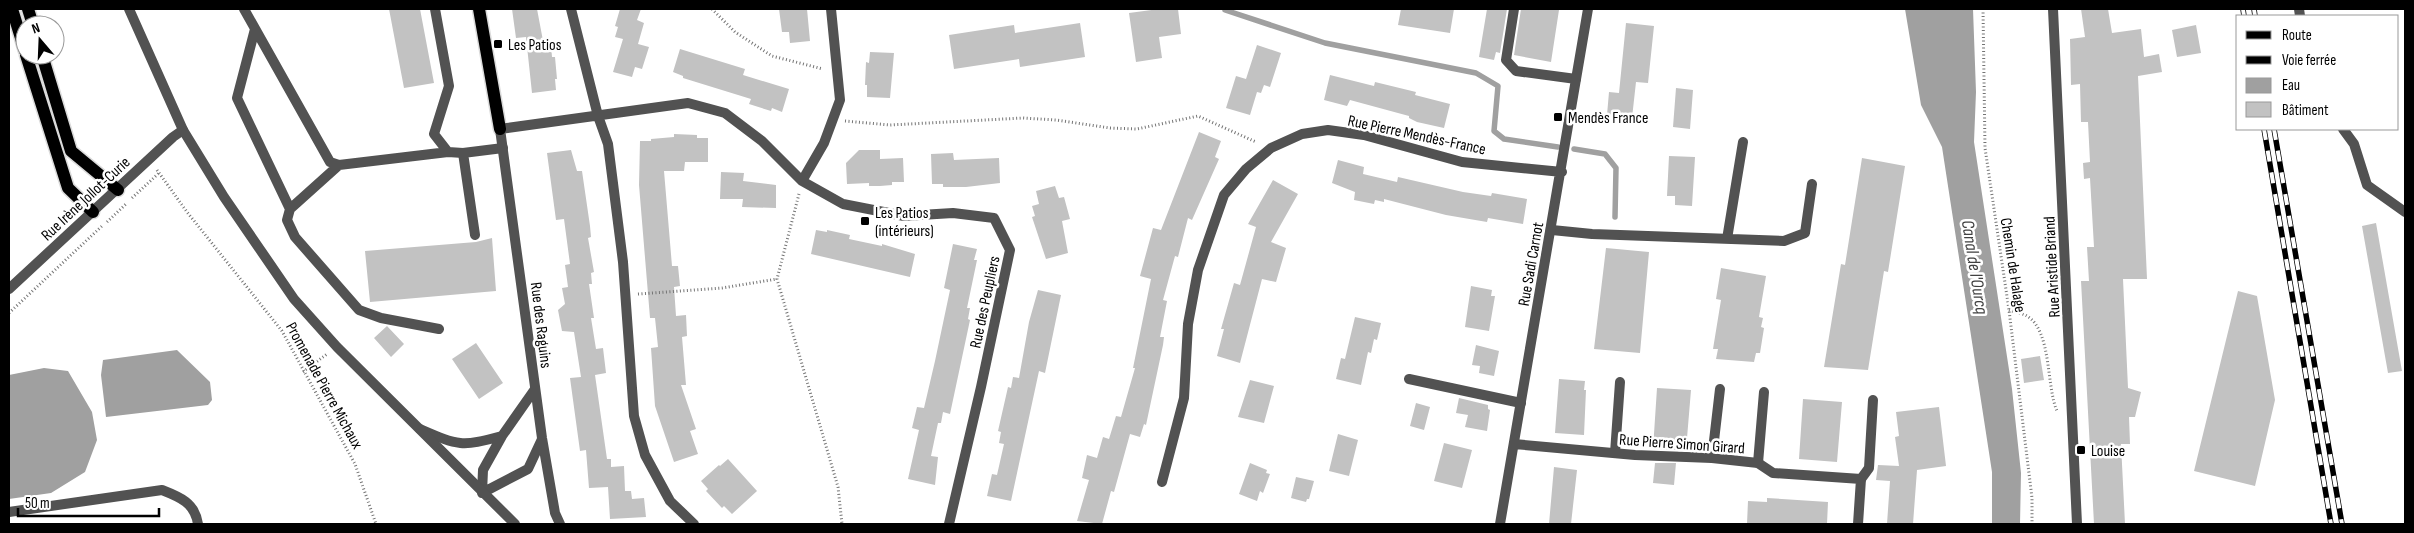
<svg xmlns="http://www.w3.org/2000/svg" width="2414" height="533" viewBox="0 0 2414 533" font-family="'Sofia Sans Condensed',sans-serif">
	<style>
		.water { fill: #a0a0a0 }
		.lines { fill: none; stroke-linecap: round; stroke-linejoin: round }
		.stream { stroke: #a0a0a0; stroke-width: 5.5 }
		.building { fill: #c2c2c2 }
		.primary-casing { stroke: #dbdbdb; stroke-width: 15 }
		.path { stroke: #747474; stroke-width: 3; stroke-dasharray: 1 2.5; stroke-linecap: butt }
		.service { stroke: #525252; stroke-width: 10 }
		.minor { stroke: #525252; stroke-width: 10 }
		.tertiary { stroke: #525252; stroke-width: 10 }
		.primary { stroke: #000; stroke-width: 12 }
		.rail-casing { stroke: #000; stroke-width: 5.5 }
		.rail { stroke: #fff; stroke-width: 4; stroke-dasharray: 11; stroke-linecap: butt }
		.poi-dot { fill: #000; stroke: #fff; stroke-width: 2 }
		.labels { text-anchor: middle; stroke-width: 5; stroke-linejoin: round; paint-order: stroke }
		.poi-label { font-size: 16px; fill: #000; stroke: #fff; text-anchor: start }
		.street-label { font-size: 16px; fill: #000; stroke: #fff }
		.water-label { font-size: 18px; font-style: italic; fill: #414141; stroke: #fff }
	</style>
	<rect width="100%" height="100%" fill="#fff"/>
	<path class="water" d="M1905,9H1973L1976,92L1974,142L2012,389L2021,473L2020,524H1992V472L1942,147L1921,105Z
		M177,350L210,382L212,400L208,405L106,417L101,375L103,360Z
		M44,368L68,371L92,412L97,440L85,472L51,493L9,499V375Z"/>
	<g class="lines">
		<path class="stream" d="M1225,10L1325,43L1476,73L1498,86L1494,131L1504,139L1558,147
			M1574,149L1605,154L1616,168L1615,217"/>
	</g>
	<path class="building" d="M389,9H420L434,83L404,88Z
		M512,9H537L544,46L551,45L552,57H555L557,79H555L556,90L532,93L526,37L516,38Z
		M620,9H641L637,20L644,23L638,44L649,47L642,69L635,67L632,77L613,72L623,39L615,37L618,27L615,26Z
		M779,9H807L810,41L790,43L789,32H782Z
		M1159,9H1178L1181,34L1159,37L1162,58L1136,62L1129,13Z
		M1401,9H1454L1450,33L1398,25Z
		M1487,9H1507L1500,53L1496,52L1494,60L1479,57Z
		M1521,9L1559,10L1551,62L1514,55Z
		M2081,9H2108L2112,33L2141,29L2144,57L2159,54L2162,72L2138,76L2147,279H2123L2128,388L2141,392L2135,417H2129L2130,444H2121L2125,524H2094L2081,281H2089L2087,247H2094L2090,178L2084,179L2083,163L2090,162L2088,122H2081L2080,84L2071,85L2070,39L2085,37Z
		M1080,23L1085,57L1020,67L1019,59L954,69L949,35L1014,25L1015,33Z
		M1626,23L1654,26L1648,83L1636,82L1632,118L1607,115L1609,92L1619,93Z
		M2196,25L2201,53L2177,57L2172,30Z
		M1257,45L1281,53L1270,87L1264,85L1261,93L1257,92L1250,115L1226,108L1236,76L1246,79Z
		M680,49L745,69L743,75L789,89L782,112L772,108L771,111L749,104L751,99L683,78V76L673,72Z
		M870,52L894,53L890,98L867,97V85H865L866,62L869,63Z
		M1330,75L1374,86L1375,82L1416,92L1415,95L1450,104L1444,128L1417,122L1409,118V116L1350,100L1347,106L1324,100Z
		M1676,88L1693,90L1690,129L1673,127Z
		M1199,132L1221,141L1215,157L1219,159L1192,220L1188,218L1178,257L1175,256L1163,300L1167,301L1160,337H1164L1163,345L1146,425L1144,424L1140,437L1130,434L1114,492L1111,491L1102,524L1077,521L1089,480L1082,478L1087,455L1097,458L1103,437L1109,439L1116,416L1121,417L1135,368H1133L1151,279L1140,276L1153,228L1161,230Z
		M674,134L697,135V138H708V162H685L684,171H664L672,266H678L680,286L674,287L676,316L686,315L687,336L682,337L686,385H681L696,429L690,431L698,454L674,462L655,406L651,348L658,347L655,318H650L639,185L640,141H651V139L674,137Z
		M571,150L577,171H582L590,226L591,237L588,238L594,272L591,273L592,284H589L594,318H591L596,349L603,348L606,373L595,375L607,459H611V467L624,466L625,491H631L632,499L644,498L646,517L610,519L608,487L589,488L586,450L580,451L570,378L581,377L574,332L562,331L558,310L565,304L562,288L568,287L565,265L570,264L564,219L556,220L547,153Z
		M859,150H880V159L903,158L904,182H892V185L880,186H869V183L847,184L846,163Z
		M953,153L954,160L999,158L1000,183L966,187H943V184H932L931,154Z
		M1669,156L1695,157L1692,206L1675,205V196H1667Z
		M1862,158L1905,166L1888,272L1884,271L1868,370L1824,367L1841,264L1845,265Z
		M1338,160L1364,167L1363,174L1397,182L1398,177L1463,192L1491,196L1492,193L1527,199L1523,224L1488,218L1487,222L1446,215L1384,199V202L1375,200L1374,204L1354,200L1355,192L1332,183Z
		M721,172L744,173L743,181L776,185V208L742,207L743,199H720Z
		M1273,180L1298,194L1271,242L1286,248L1276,282L1262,279L1240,363L1217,356L1224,329H1221L1234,283L1240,285L1256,227L1248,224Z
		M1055,186L1059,198L1064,197L1070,219L1062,221L1068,253L1046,259L1032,217L1035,216L1032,206L1039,204L1036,191Z
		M2376,223L2402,371L2388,373L2362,226Z
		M816,230L827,232V230L850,235L849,239L882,246V244L915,254L910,277L811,254Z
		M492,238L496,291L370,302L365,251L476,242Z
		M953,244L977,249L974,260H977L967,308H970L968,319L970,320L950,414L943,412L941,423H938L931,456L938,457L935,485L908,479L919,430L912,428L917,407L924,408L935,361L950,290L944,288Z
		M1606,248L1649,252L1640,353L1594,349Z
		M1721,268L1766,276L1759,317L1763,318L1761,327L1764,328L1760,353H1756L1754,362L1716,359L1718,349H1713L1721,300L1716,299Z
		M1471,286L1492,290L1491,296H1495L1489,331L1465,327Z
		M1038,290L1061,295L1045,373L1039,371L1011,501L987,496L992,474L997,475L1004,444L999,443L1001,432L998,431L1008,387L1011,388L1013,377L1019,378L1029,322Z
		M2238,291L2257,296L2275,400L2255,486L2194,471Z
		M1355,317L1381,323L1377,340L1374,339L1371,353L1368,352L1361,385L1336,379L1341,358L1345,359Z
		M387,326L404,344L391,357L374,338Z
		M476,343L503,383L479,399L452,359Z
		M1476,345L1499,351L1494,376L1479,373L1480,366L1472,365Z
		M2040,356L2044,380L2024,383L2021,359Z
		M1559,379L1585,381L1584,390H1586L1584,435L1555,433Z
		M1250,380L1274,386L1264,423L1238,417Z
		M1657,388L1691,390L1686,450L1653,449Z
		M1459,398L1488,405V409L1490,410L1487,431L1465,427L1468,415L1456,413Z
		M1803,399L1842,402L1837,462L1799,459Z
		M1416,403L1430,407L1424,430L1410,426Z
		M1939,407L1946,466L1917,470L1913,524H1887L1890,481L1876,480L1878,465L1899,466L1895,437L1899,436L1896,412Z
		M1338,434L1358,440L1349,476L1329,471Z
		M1444,443L1472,450L1462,488L1434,481Z
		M728,459L757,491L732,514L724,506L722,508L706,491L708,489L701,481L719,465L720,466Z
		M1250,463L1267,470L1266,473L1270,474L1263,493L1260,491L1257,501L1239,494Z
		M1655,463H1676L1674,485L1653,483Z
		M1554,467L1577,470L1571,524H1549Z
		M1296,477L1314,481L1309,499H1307L1306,502L1291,498Z
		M1767,498L1828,502L1827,524H1747L1748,501L1767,502Z"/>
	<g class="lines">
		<defs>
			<path id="primary" d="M12,9L25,51
				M28,9L33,25
				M479,9L500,129
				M26,55L68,188L93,212
				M42,55L71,151L118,190"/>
		</defs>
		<use href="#primary" class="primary-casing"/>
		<path class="path" d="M712,9L735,32L772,56L823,69
			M1983,9L1985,148L2009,310L2032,498V524
			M845,121L890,125L1023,118L1056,120L1110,128L1137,129L1198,116L1256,142
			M157,170L187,212L282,331L355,464L376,524
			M799,194L777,279L838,487L842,524
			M132,198L159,173
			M107,222L126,204
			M638,294L722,288L777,279
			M2009,310C2014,312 2022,313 2027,316C2052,331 2046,386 2057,411
			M9,313L102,226
			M303,372L327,354"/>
		<path class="service" d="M244,9L330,162L339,165L448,152
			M435,9L449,86L434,134L448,152L463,153L503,148
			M1514,9L1506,60L1516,71L1576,79
			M2299,9L2300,16
			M255,29L237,98L290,209
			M2343,129L2354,144L2367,185L2405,212
			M463,153L475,235
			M339,165L290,209L287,220L295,237L359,310L381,318L439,329
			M1552,230L1592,234L1784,241L1805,233L1812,184
			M1727,239L1743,142
			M1409,379L1521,403
			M1615,453L1620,382
			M1712,458L1720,389
			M1758,463L1764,392
			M1861,479L1869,468L1873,400
			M9,512L162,490C180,497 195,503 198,524"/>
		<path class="minor" d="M571,9L598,116L608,144L623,262L634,416L645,455L670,501L694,524
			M2053,9L2077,524
			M802,181L824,143L840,100L831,9
			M9,289L173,137L183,130
			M535,389L502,436L483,470L482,493L528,469L542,439
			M420,429C459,446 461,447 502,436
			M1514,444L1635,455L1712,458L1758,463L1773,473L1861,479L1858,524
			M1162,482L1184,398L1188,324L1198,270L1224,195L1246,169L1271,148L1302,134L1328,130L1364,135L1462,162L1562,172
			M560,524L555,513L542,438L500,129L688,103L725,113L762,141L802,181L843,204L904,216L953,213L994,218L1010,250L981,387L949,524
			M1500,524L1588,9"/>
		<path class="tertiary" d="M129,9L183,130L224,197L294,299L337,347L515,524"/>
		<use href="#primary" class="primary"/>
		<defs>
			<path id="rail" d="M2243,9L2244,16
				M2254,9L2255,16
				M2264,129L2331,524
				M2274,129L2342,524"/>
		</defs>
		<use href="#rail" class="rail-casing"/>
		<use href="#rail" class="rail"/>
	</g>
	<g class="poi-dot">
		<rect x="493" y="39" width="10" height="10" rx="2.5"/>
		<rect x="1553" y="112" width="10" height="10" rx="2.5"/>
		<rect x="860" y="216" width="10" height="10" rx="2.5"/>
		<rect x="2076" y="445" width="10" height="10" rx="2.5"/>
	</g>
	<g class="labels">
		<g class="poi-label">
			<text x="508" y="50">Les Patios</text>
			<text x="1568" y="123">Mendès France</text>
			<text x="875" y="218">Les Patios<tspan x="875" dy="18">(intérieurs)</tspan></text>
			<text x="2091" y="456">Louise</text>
		</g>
		<g class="street-label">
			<text transform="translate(1417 134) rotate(12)" y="6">Rue Pierre Mendès-France</text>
			<text transform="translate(85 198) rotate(-43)" y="6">Rue Irène Jollot-Curie</text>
			<text transform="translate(1530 264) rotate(-80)" y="6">Rue Sadi Carnot</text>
			<text transform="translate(2014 265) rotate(81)" y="6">Chemin de Halage</text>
			<text transform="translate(2051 267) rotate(-93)" y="6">Rue Aristide Briand</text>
			<text transform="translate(984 302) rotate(-78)" y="6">Rue des Peupliers</text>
			<text transform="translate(542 325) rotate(83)" y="6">Rue des Raguins</text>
			<text transform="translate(325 385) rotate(61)" y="6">Promenade Pierre Michaux</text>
			<text transform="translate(1682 443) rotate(4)" y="6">Rue Pierre Simon Girard</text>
		</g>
		<g class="water-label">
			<text transform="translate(1975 267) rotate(81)" y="6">Canal de l'Ourcq</text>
		</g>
	</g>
	<rect width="2414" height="533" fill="none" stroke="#000000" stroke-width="20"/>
	<rect x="2236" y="15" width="162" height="115" fill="#ffffff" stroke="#999999"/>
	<rect x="2246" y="31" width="25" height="8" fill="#000000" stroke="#999999"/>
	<text x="2282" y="40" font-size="15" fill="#000000">Route</text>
	<rect x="2246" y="56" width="25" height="8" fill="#000000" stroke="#999999"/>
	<text x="2282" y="65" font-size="15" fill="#000000">Voie ferrée</text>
	<rect x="2246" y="78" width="25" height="15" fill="#a0a0a0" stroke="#999999"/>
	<text x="2282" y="90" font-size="15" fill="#000000">Eau</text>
	<rect x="2246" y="102" width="25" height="15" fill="#c2c2c2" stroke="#999999"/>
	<text x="2282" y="115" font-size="15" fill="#000000">Bâtiment</text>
	<g transform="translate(40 40) rotate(341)"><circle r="24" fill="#ffffff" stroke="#999999"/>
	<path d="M0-4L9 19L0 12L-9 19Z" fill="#000000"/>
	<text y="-8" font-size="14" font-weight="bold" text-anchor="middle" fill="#000000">N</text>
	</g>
	<path d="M18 508v8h141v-8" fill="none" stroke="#000000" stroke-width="2.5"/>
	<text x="25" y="508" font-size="15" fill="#000000" stroke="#ffffff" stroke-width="4" paint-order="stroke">50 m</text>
</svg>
